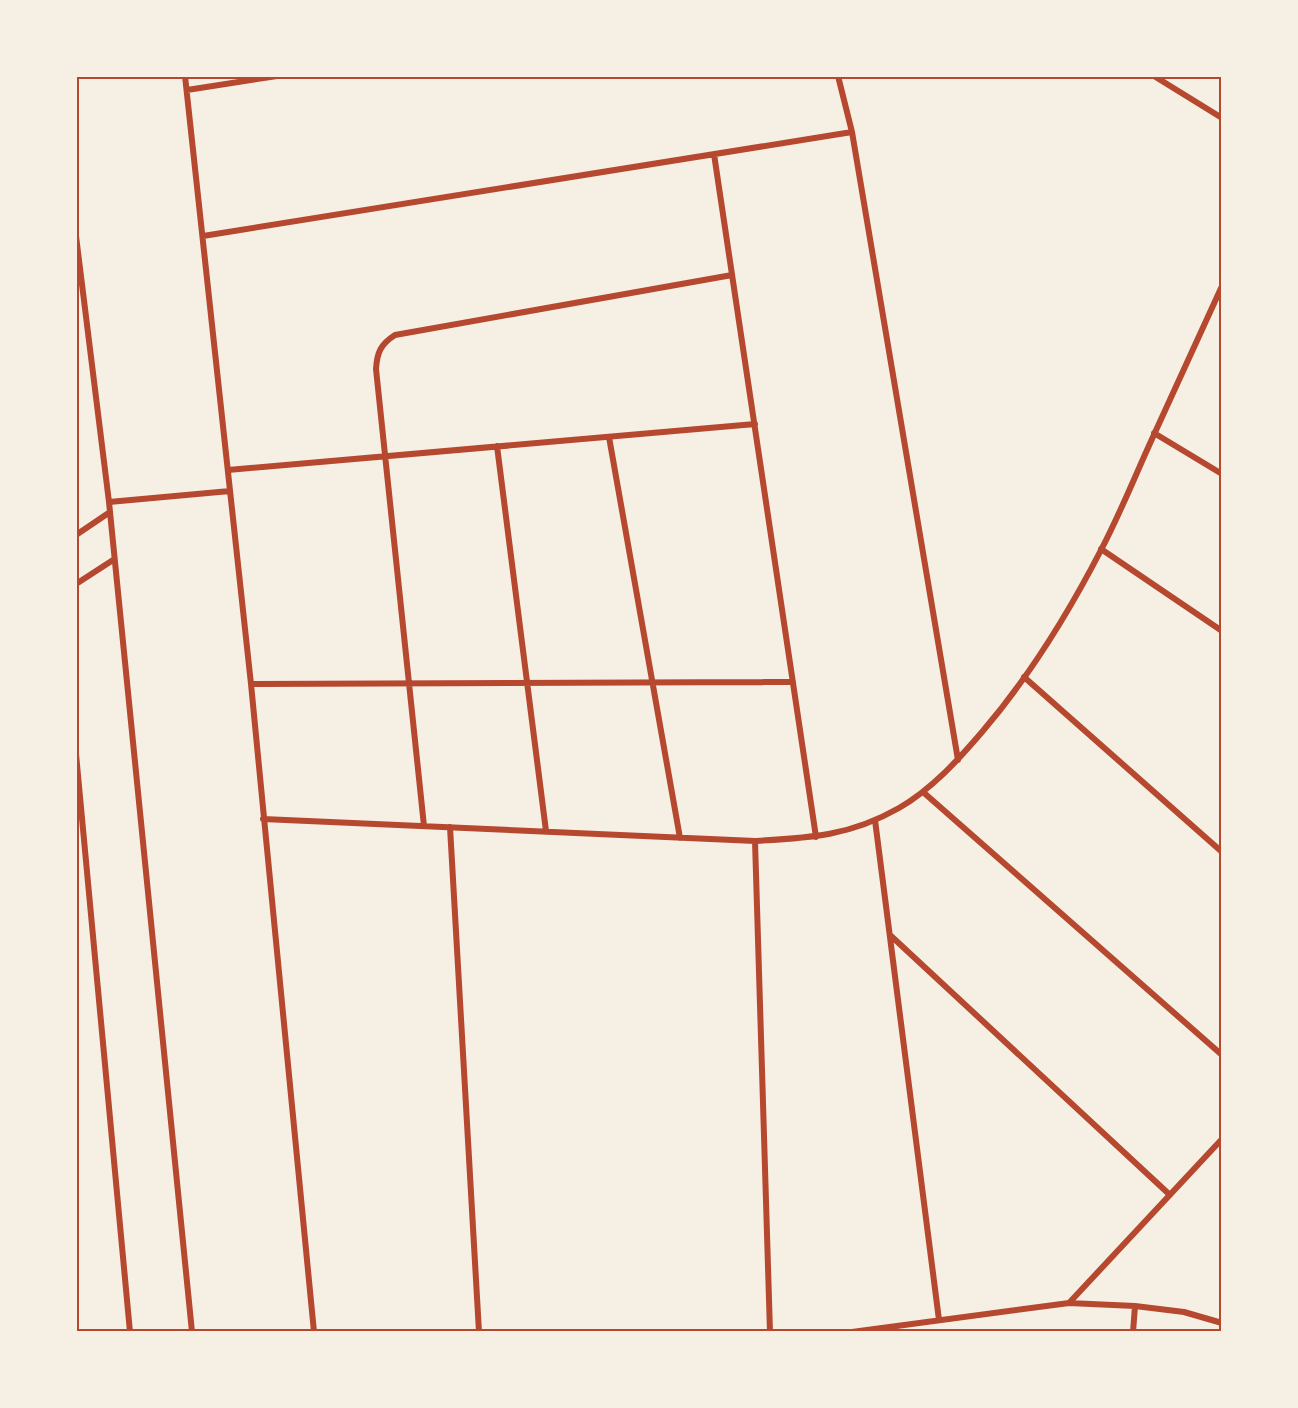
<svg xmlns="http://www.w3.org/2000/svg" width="1298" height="1408" viewBox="0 0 1298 1408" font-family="Overpass,sans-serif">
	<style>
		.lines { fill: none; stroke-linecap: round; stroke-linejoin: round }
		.minor { stroke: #b5482f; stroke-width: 6 }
		.neatline { fill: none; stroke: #b5482f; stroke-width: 2 }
	</style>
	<rect width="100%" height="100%" fill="#f6efe4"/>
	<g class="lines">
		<path class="minor" d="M185,76L251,684L314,1332
			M838,76L852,132L958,760
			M1154,76L1222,118
			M187,90L277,76
			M714,154L816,837
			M76,236L109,502L192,1332
			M203,236L852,132
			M1154,433L1222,474
			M609,437L680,838
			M497,446L546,831
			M228,470L755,424
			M109,502L230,491
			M76,535L110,512
			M1101,549L1222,631
			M76,584L113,560
			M1024,677L1222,852
			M251,684L793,682
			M76,754L130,1332
			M923,792L1222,1055
			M263,819L755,841C810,838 850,836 899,808C932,789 958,760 982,732C1029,677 1068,614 1101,550C1120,514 1135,476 1152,439C1175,388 1199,337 1222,286
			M875,820L939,1320
			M424,826L376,369C377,352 381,344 395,335L732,275
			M450,827L479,1332
			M755,841L770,1332
			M890,935L1170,1195
			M1069,1303L1222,1139
			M852,1332L1069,1303L1135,1306L1184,1312L1222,1323
			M1133,1332L1135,1306"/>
	</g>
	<rect width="1298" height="1408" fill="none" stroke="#f6efe4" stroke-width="156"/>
	<rect x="78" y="78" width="1142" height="1252" class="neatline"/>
</svg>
